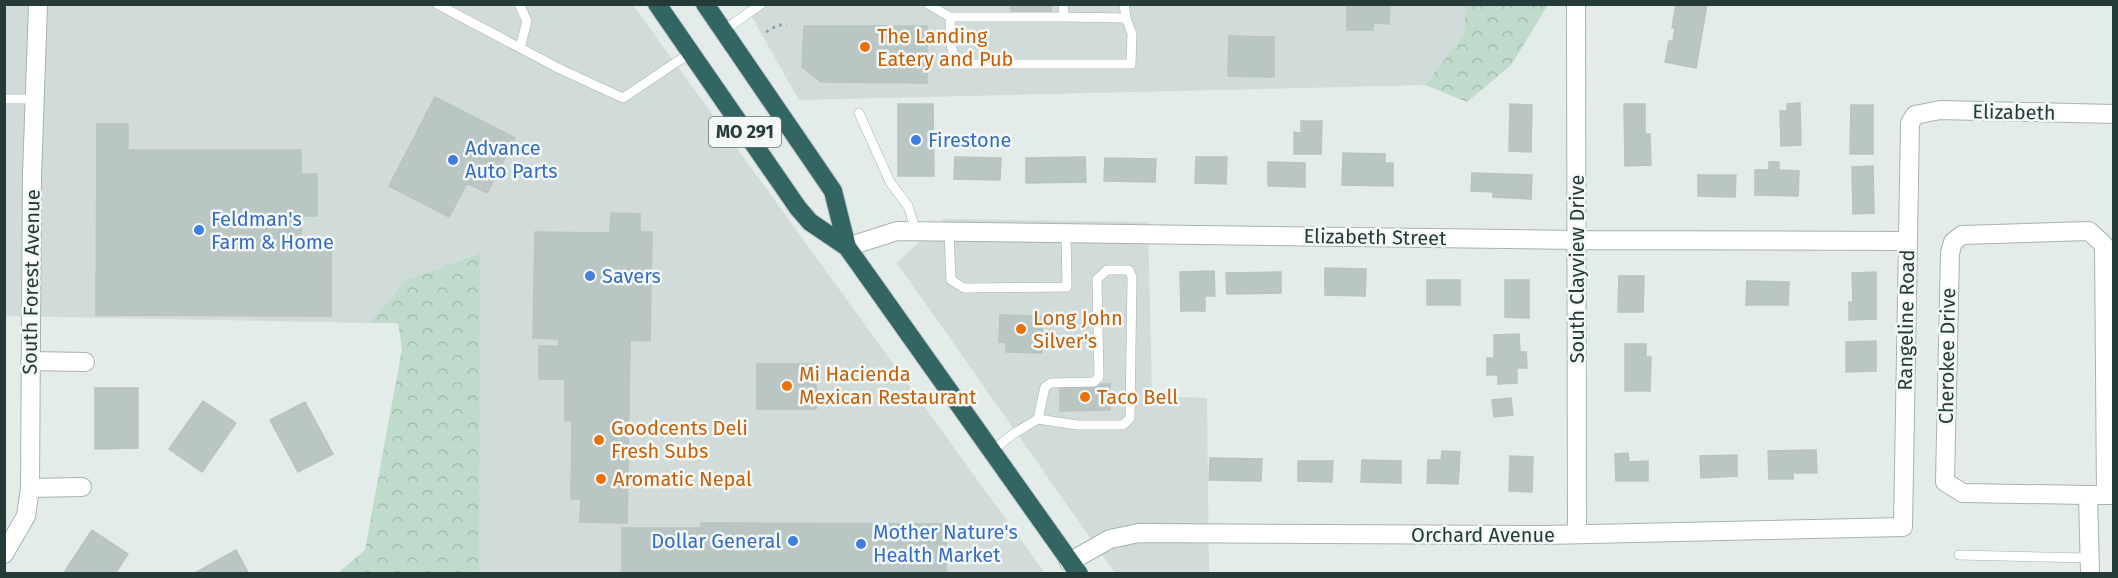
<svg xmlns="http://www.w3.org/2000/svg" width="2118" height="578" viewBox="0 0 2118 578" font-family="'Fira Sans',sans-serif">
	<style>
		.built { fill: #d1dbd9 }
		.forest { fill: url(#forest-crowns) }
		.building { fill: #b9c6c3; stroke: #b6c5c1; stroke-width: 1.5 }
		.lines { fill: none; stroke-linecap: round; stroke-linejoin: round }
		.lane-casing { stroke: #a6b3b1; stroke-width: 10 }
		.street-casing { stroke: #a6b3b1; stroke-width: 20 }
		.highway-casing { stroke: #c2c8c8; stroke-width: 20 }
		.path { stroke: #86aca8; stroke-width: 3; stroke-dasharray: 3 4.5; stroke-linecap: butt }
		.lane { stroke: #fff; stroke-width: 9 }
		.street { stroke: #fff; stroke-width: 18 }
		.highway { stroke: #326564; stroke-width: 18 }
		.food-dot { fill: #e8710a; stroke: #f3f8f7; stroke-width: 2 }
		.shop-dot { fill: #3f7fe0; stroke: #f3f8f7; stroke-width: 2 }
		.labels { text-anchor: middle; stroke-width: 5; stroke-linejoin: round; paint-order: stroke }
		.shield { fill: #f3f8f7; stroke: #627473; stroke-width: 1.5 }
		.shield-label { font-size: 18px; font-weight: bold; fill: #243b3a }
		.food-label { font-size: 20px; fill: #c56008; stroke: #f3f8f7; text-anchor: start }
		.street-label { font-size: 20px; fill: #243b3a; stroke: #f3f8f7 }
		.shop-label { font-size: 20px; fill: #366cbe; stroke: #f3f8f7; text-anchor: start }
	</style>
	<defs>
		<pattern id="forest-crowns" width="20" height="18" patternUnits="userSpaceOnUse" patternTransform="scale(1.5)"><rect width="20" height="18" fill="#bedbcb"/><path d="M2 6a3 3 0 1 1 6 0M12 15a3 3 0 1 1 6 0" fill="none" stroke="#a3bdaf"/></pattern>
	</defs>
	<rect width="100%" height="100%" fill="#e3ece9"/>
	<path class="built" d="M5,5H633L1045,573H479V253L406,280L369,323L5,316Z
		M745,5H1466L1464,34L1425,85L799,100Z
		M943,219L1148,222L1152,396L1207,398L1209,573H1115L897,263Z"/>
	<path class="forest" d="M1466,5H1548L1511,65L1467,102L1425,85L1464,34Z
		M480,253L479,573H338L365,550L402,349L398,323H369L406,280Z"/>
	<path class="building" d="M1011,4H1051V11H1011Z
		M1347,4H1410L1390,5L1389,24L1373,23V30H1347Z
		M1676,4H1707L1696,68L1665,62L1669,41H1673L1675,28H1672Z
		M804,26H927V83L821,82L802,67Z
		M1229,36L1274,37V77L1228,76Z
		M435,97L515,138L487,193L467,183L449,217L389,186Z
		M1800,103L1801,145L1781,146L1780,111H1787V104Z
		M898,104H933L934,176H898Z
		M1510,104L1532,105L1531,152L1509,151Z
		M1624,104H1645V134H1650L1651,165L1625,166Z
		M1851,105H1873V154H1850Z
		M1301,121H1322L1321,154H1294V132L1301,133Z
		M97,124H128V150H301V174H317V216H301V245H331V316L96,315Z
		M1343,153L1385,154V163H1393V186L1342,185Z
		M955,157L1001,158L1000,180L954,179Z
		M1085,157L1086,182L1026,183V158Z
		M1196,157H1227L1226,184L1195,183Z
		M1105,158L1156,159L1155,182L1104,181Z
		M1268,162L1305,163V187L1268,186Z
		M1769,162H1779V170L1799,171L1798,196L1755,195V170H1769Z
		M1873,166L1874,213L1853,214L1852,167Z
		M1472,173L1532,175L1531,199L1493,197V192L1471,191Z
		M1698,175H1736L1735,197L1698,196Z
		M611,213L640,214V232H652L650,341L630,340L627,523L580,522L581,499H571L572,421H565V379H539V346H559V339L533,338L535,232L610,233Z
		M1325,268L1366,269L1365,296L1325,295Z
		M1214,271L1215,296H1205V311H1181L1180,272Z
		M1281,272V293L1227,294L1226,273Z
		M1876,272V319L1849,320V302H1853L1852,273Z
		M1619,276H1644L1643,312H1618Z
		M1427,280H1460V305H1427Z
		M1505,280H1529V318L1505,317Z
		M1747,281L1789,282L1788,305H1746Z
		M1000,315L1042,316V353L1006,352V343L999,342Z
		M1519,334L1520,352H1526L1527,368H1517V383L1498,384V375H1487V358H1494V335Z
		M1876,341V371L1846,372V342Z
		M1625,344H1646V357H1651L1650,391H1625Z
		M757,364H816V409H757Z
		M1060,384H1110V410L1060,411Z
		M95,388H138V448L95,449Z
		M1511,398L1513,415L1494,417L1492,400Z
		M203,401L236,423L202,472L169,449Z
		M305,402L333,454L298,472L270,420Z
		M1816,450L1817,473H1793V479H1769L1768,451Z
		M1442,451L1460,452L1458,484L1427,483L1428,460H1441Z
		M1628,453L1629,462L1648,461V481H1616L1615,454Z
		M1737,455V476L1701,478L1700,456Z
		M1510,456L1533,457L1532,492L1509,491Z
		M1210,458L1262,459L1261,481L1209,480Z
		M1362,460L1401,461V483L1361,482Z
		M1298,461H1333L1332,482L1298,481Z
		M701,523L946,524V574H622V528H701Z
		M92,530L128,554L115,574H63Z
		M236,550L249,574H193Z"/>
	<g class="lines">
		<defs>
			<path id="lane" d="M437,4L560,69L623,98L690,53
				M519,4L527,21L520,48
				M928,4L950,17H1064L1063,4
				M950,17C951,34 947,53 962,64H1131L1132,34L1126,18
				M1064,17L1126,18L1124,4
				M723,31L761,4
				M4,99H35
				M859,113L890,182L908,206L916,231
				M949,231L951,280L964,288L1067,287L1066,233
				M991,452L1013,434L1038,419L1077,425H1123L1130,418L1132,277L1129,270H1107L1097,279L1099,377L1094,382L1051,383L1045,387L1038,419
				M1959,555L2090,558"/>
			<path id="street" d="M1576,4L1577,534
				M847,247L897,231L1576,240L1907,241
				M30,361L85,362
				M30,488L82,487
				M2088,495L2090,574
				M2106,495L2104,245L2089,231L1962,235L1953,242L1950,253L1945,482L1963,493L2088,495H2114
				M4,554L26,516L30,488L32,175L38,4
				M1069,562L1110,539L1139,533L1545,535L1903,527L1910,123L1915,115L1940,110L2114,114"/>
			<path id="highway" d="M657,4L798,208L810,222L847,247L1079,574
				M705,4L833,191L847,247"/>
		</defs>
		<use href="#lane" class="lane-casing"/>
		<use href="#street" class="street-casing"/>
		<use href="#highway" class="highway-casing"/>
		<path class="path" d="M766,32L778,25H787"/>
		<use href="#lane" class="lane"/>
		<use href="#street" class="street"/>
		<use href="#highway" class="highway"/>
	</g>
	<g class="food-dot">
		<circle cx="865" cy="47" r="6"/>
		<circle cx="1021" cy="329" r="6"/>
		<circle cx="787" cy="386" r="6"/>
		<circle cx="1085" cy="397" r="6"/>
		<circle cx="599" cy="440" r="6"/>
		<circle cx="601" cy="479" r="6"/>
	</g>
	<g class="shop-dot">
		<circle cx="916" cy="140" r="6"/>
		<circle cx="453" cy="160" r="6"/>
		<circle cx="199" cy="230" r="6"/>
		<circle cx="590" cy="276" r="6"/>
		<circle cx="793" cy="541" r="6"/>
		<circle cx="861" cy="544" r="6"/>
	</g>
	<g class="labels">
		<rect class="shield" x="709" y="117" width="72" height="30" rx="4.5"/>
		<g class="shield-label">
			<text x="745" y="138">MO 291</text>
		</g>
		<g class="food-label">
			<text x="877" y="43">The Landing<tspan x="877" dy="23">Eatery and Pub</tspan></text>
			<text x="1033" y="325">Long John<tspan x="1033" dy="23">Silver's</tspan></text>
			<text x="799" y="381">Mi Hacienda<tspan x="799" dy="23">Mexican Restaurant</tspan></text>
			<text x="1097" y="404">Taco Bell</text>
			<text x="611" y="435">Goodcents Deli<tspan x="611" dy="23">Fresh Subs</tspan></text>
			<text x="613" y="486">Aromatic Nepal</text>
		</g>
		<g class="street-label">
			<text transform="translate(2014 112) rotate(1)" y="7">Elizabeth</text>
			<text transform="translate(1375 237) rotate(1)" y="7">Elizabeth Street</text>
			<text transform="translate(1577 269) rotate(-90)" y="7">South Clayview Drive</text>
			<text transform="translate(31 282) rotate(-89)" y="7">South Forest Avenue</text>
			<text transform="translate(1906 320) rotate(-89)" y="7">Rangeline Road</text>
			<text transform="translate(1947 356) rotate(-89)" y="7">Cherokee Drive</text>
			<text x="1483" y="542">Orchard Avenue</text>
		</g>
		<g class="shop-label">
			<text x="928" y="147">Firestone</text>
			<text x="465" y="155">Advance<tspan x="465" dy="23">Auto Parts</tspan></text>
			<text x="211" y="226">Feldman's<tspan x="211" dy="23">Farm &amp; Home</tspan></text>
			<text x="602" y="283">Savers</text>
			<text x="873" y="539">Mother Nature's<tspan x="873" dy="23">Health Market</tspan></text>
			<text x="781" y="548" text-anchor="end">Dollar General</text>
		</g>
	</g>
	<rect width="2118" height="578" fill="none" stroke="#243b3a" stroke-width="12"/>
</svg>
